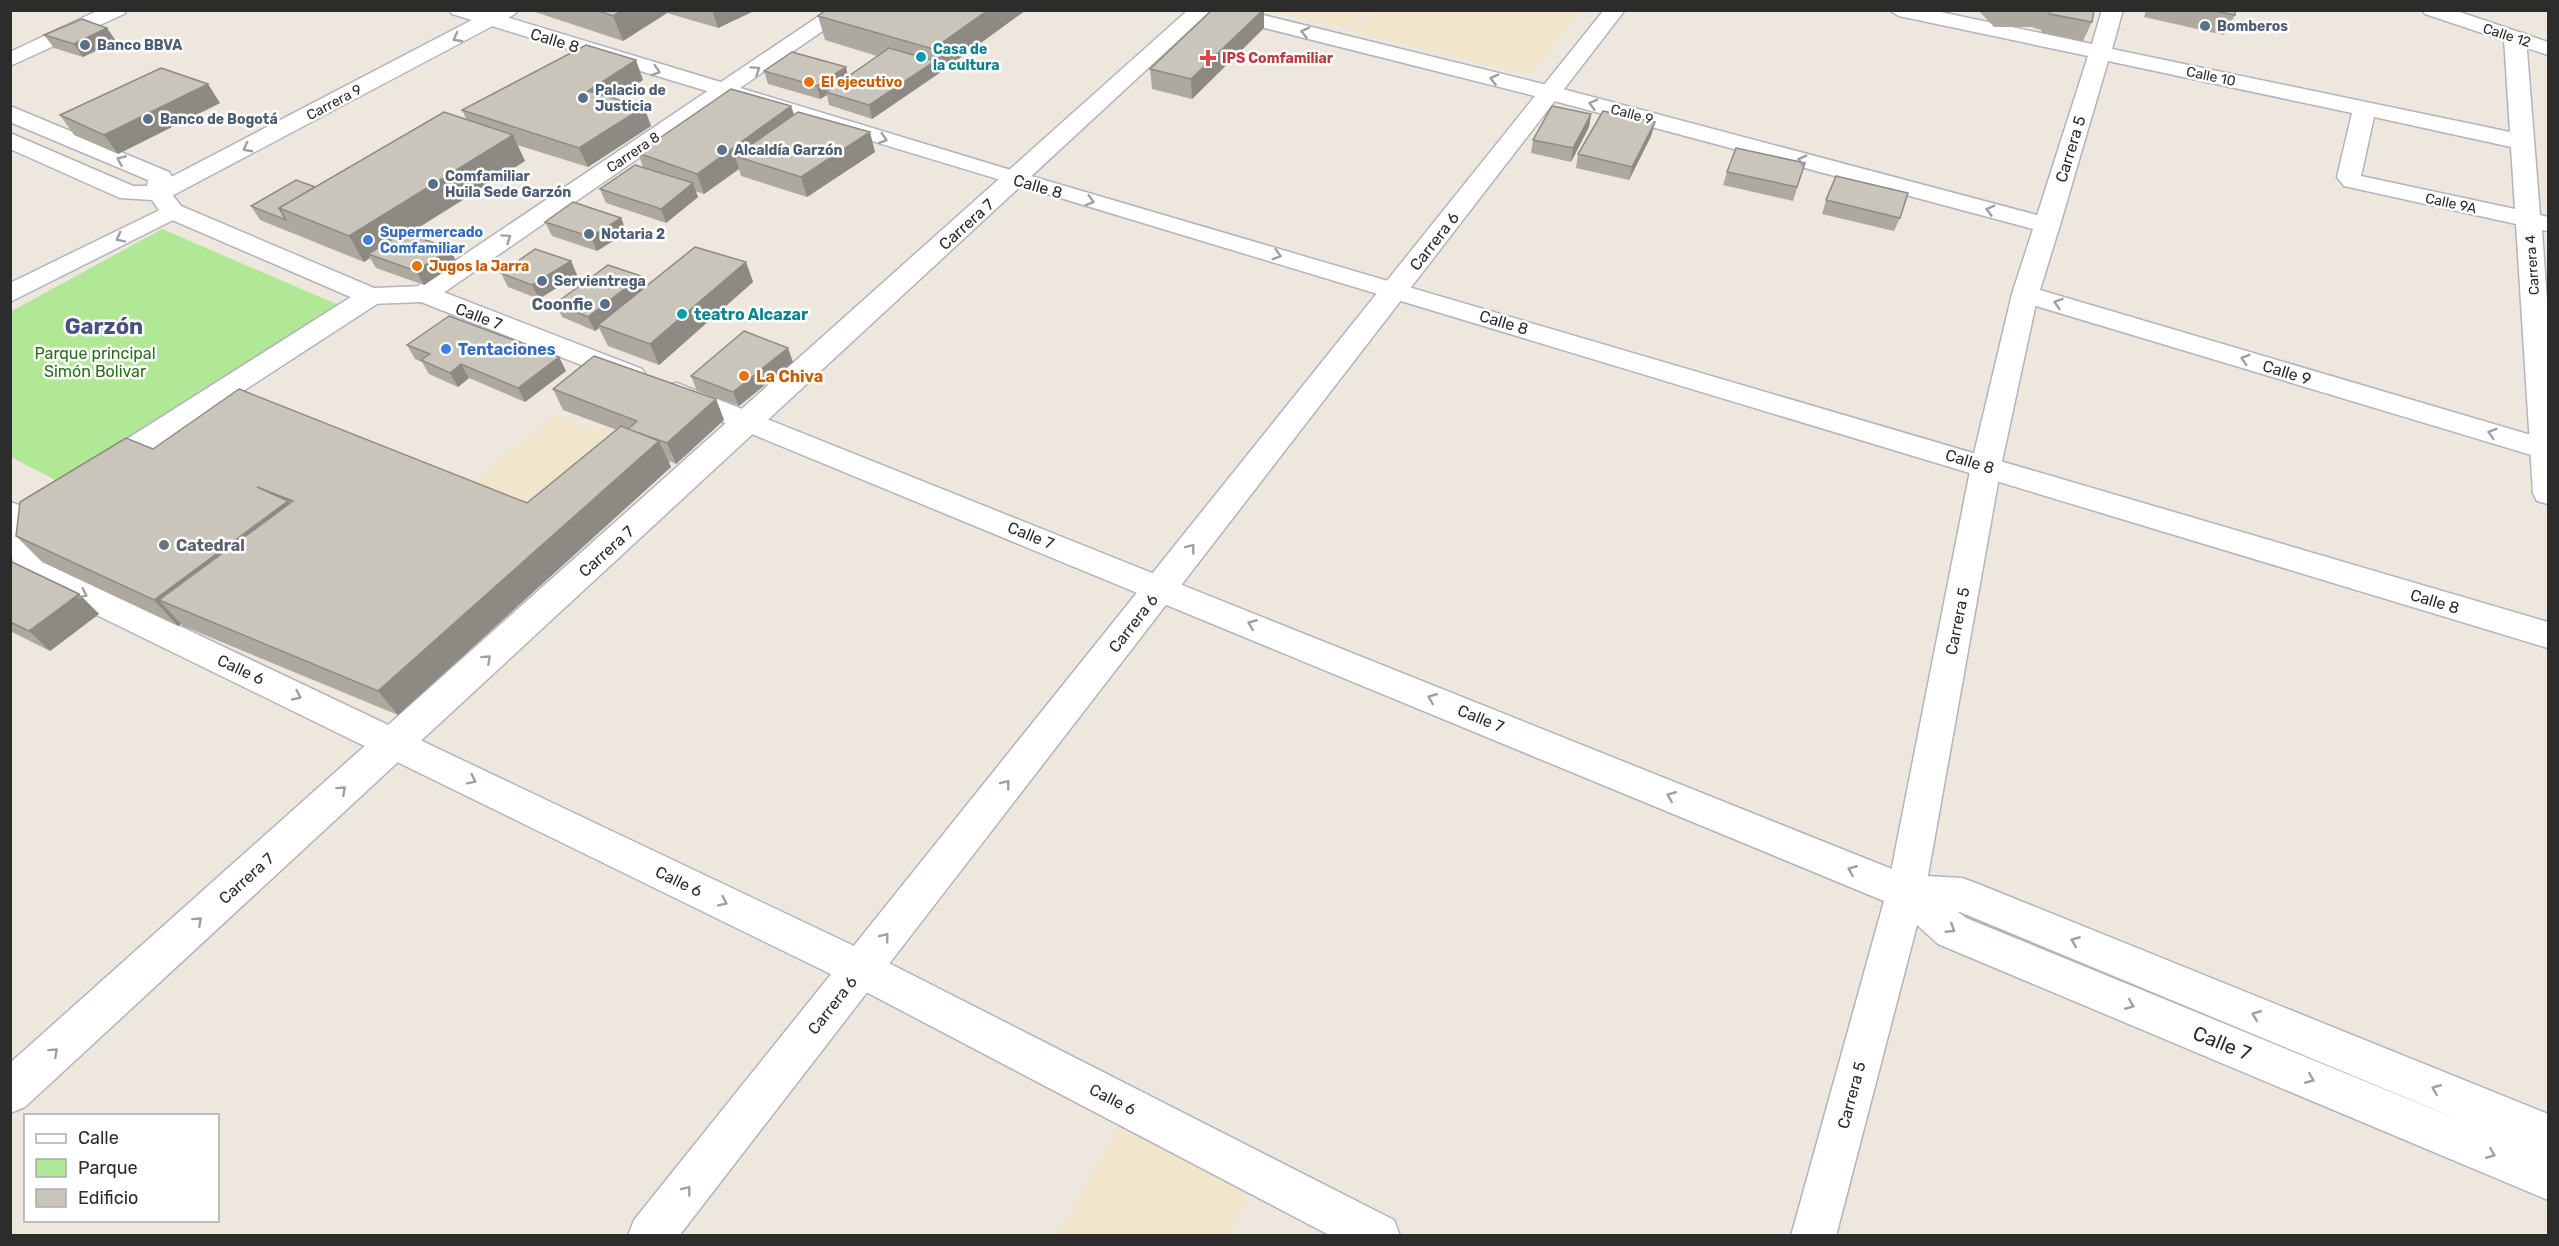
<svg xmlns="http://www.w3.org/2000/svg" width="2559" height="1246" viewBox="0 0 2559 1246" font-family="Rubik,sans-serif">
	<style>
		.education { fill: #f1e5cb }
		.green { fill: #b1e896 }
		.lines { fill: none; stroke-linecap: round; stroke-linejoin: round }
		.street-casing { stroke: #b1b3c0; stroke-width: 3 }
		.secondary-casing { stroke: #b1b3c0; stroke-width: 3 }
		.street { fill: #fff; fill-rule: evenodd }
		.secondary { fill: #fff; fill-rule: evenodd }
		.wall { fill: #ada9a1 }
		.shaded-wall { fill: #8d8a83 }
		.building { fill: #c9c5bb; stroke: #8d8a83; stroke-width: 1.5 }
		.oneway { stroke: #a0a0a0 }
		.service-dot { fill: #5c6f8a; stroke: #fff; stroke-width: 2 }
		.culture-dot { fill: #0f9aa8; stroke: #fff; stroke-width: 2 }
		.health-dot { fill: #e0444e; stroke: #fff; stroke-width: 2 }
		.food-dot { fill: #e8710a; stroke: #fff; stroke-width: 2 }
		.shop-dot { fill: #3f7fe0; stroke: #fff; stroke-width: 2 }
		.worship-dot { fill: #6b7280; stroke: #fff; stroke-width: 2 }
		.labels { text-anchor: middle; stroke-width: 5; stroke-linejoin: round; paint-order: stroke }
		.far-service-label { font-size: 14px; font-weight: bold; fill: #4e5e75; stroke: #fff; text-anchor: start }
		.far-street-label { font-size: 14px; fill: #2c2c2c; stroke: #fff }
		.far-culture-label { font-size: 14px; font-weight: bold; fill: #0d838f; stroke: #fff; text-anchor: start }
		.far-health-label { font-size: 14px; font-weight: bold; fill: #be3a42; stroke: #fff; text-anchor: start }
		.far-food-label { font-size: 14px; font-weight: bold; fill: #c56008; stroke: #fff; text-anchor: start }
		.far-shop-label { font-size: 14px; font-weight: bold; fill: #366cbe; stroke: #fff; text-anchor: start }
		.street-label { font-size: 16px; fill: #2c2c2c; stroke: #fff }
		.service-label { font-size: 16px; font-weight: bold; fill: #4e5e75; stroke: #fff; text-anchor: end }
		.culture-label { font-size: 16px; font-weight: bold; fill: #0d838f; stroke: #fff; text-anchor: start }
		.shop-label { font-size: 16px; font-weight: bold; fill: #366cbe; stroke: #fff; text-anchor: start }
		.park-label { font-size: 16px; fill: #266f15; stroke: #fff }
		.food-label { font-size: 16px; font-weight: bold; fill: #c56008; stroke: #fff; text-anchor: start }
		.worship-label { font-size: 16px; font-weight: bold; fill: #5b616d; stroke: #fff; text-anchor: start }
		.near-street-label { font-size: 20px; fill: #2c2c2c; stroke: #fff }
		.district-label { font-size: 22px; font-weight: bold; fill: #485180; stroke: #fff }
	</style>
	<rect width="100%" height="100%" fill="#eee7dd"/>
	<path class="education" d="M1269,11H1363L1347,28Z
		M1372,11V10L1578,11L1531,75L1352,32Z
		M645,390L727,419L676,465L630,447L540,519L465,488L556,415L596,432Z
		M1125,1117L1256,1185L1228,1235L1057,1236Z"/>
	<path class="green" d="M162,229L341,306L61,483L11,457L10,312Z"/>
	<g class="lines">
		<defs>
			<path id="street" d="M491,10H518L515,14L168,198L159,200L150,198L147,193L150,188Z
				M828,10H853L433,300L424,302L415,300L411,294L415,288Z
				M1188,10H1211L25,1107L10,1113V1063Z
				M1604,10H1625L679,1236H628L634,1220Z
				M1889,10H1931L2092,44L2102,10H2123L2112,49L2510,132L2504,38L2507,33H2523L2526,38L2540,215L2548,217V231L2542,230L2548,315V504L2537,501L2533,493L2516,224L2344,186L2337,177L2352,113L2108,61L2060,225L2056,230L2047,233L2038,230L2034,225L2088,56L1899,16ZM2374,117L2511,147L2515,209L2361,176Z
				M172,204L181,206L184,211L181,216L10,302V283Z
				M2025,286L2034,288L2038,294L2001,466L1925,892L1920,904L1906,909L1892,904L1887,892L1971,466L2012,294L2016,288Z
				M371,288L380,290L384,296L380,302L114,475L103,478L92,475L88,468L92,461L362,290Z"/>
			<path id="secondary" d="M99,10H127L124,14L10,66V52Z
				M449,10H483L1024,174L2548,622V648L452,14Z
				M1206,10H1243L1559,88L2056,220L2060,225L2040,290L2548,440V460L2016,300L2012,294L2033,229L1543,98L1209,14Z
				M2422,10H2454L2548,42V55L2425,14Z
				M10,106L169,172L172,177L171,193L181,206L374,288L424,286L433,288L642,369L646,375L642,381L632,384L622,381L421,302L371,304L362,302L163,216L152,200L120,198L10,149V133L133,186H147L148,180L10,122Z
				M677,383L1907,875L1962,878L1976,883L2548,1114V1200L1938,944L1917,925L1836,1236H1791L1884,901L667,399L663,392L667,385ZM1958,912H1960L2467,1123L1966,918Z
				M10,502C47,513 40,529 45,562L875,956L1394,1220L1400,1236H1331L847,982L19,577C7,556 10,526 10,502Z"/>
		</defs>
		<use href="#street" class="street-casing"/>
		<use href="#secondary" class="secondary-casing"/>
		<use href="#street" class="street"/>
		<use href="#secondary" class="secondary"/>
	</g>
	<path class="wall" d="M529,10H756L718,28L667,13L623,41Z
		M1026,10L938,74L872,119L829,105L827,95L820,99L768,84L764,71L848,76L877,56L825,40L818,16Z
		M1212,10H1264V28L1192,99L1152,89L1150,69Z
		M1978,10H2094L2092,22L2083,41L2042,33L2041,30L2031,27H1994Z
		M2146,10H2235V15L2224,35L2144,17Z
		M44,35L116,41L83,57L54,48Z
		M643,80L614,98L644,107L651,126L588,167L517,145L525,161L408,234L457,263L424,285L376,268L370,258L364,262L260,220L251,206L315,187L467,120L462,110Z
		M220,103L118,154L74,135L60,115Z
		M791,106L794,114L875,152L807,197L741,176L739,169L704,194L695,191L698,197L666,223L606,203L600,189L643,167L638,153Z
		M1591,114L1589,127L1571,162L1531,153L1533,140Z
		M1655,122L1651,136L1629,180L1576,168L1578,154Z
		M1805,163L1793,201L1723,185L1727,172Z
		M1826,200L1900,218L1894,231L1822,214Z
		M545,222L627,232L597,251L552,236Z
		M571,261L577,275L539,299L508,287L501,273Z
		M746,262L753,282L659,365L608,346L599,328L595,331L562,317L556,303L645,287Z
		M407,345L559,357L566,371L525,402L469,378L458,387L429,374L422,362L415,359Z
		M793,362L739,406L697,391L691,376Z
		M553,389L716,399L724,420L676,464L669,461L671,467L398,715L183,626L181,624L178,626L42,562L16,536L153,449L527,503L617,430L563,410Z
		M10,561L79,594L99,614L50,651L10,631Z"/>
	<path class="shaded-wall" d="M622,10H666L667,13L623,41L613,16Z
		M712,10H756L718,28Z
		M988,10H1026L938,74L933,49Z
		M1263,10H1264V28L1192,99L1191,79Z
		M107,28L116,41L83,57L74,44Z
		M636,60L643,80L596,110L588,91Z
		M935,61L938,74L872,119L869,105Z
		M846,67L849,80L826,92L827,95L820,99L817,86Z
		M208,84L220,103L118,154L104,135Z
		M791,106L797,126L735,156L739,169L704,194L697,174Z
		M644,107L651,126L588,167L579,148Z
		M1591,114L1589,127L1571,162L1573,148Z
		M1655,122L1651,136L1629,180L1632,167Z
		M870,132L875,152L807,197L801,177Z
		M513,135L525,161L373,256L368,254L370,258L364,262L349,236Z
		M693,183L698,197L666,223L661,209Z
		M621,218L627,232L597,251L591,237Z
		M450,249L457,263L424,285L416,271Z
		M571,261L577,275L539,299L532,285Z
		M746,262L753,282L659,365L650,344Z
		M641,276L647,290L598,325L599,328L595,331L588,317Z
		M788,348L793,362L739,406L733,392Z
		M559,357L566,371L525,402L518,388Z
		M461,364L469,378L458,387L450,373Z
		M716,399L724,420L676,464L667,443Z
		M659,441L671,467L398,715L378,691Z
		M288,501L308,527L159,600L181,624L178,626L154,600Z
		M79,594L99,614L50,651L29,631Z"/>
	<path class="building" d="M596,10H622L613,16Z
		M826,10H988L933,49L818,16Z
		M1212,10H1263L1191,79L1150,69Z
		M2049,10H2094L2092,22L2050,14Z
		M2211,10H2235V15Z
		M82,19L107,28L74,44L44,35Z
		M586,45L636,60L588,91L644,107L579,148L462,110Z
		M889,48L935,61L869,105L826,92Z
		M792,52L846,67L817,86L764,71Z
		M161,68L208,84L104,135L60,115Z
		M731,89L791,106L697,174L638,153Z
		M1552,106L1591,114L1573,148L1533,140Z
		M1603,111L1655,122L1632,167L1578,154Z
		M444,112L513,135L349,236L279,208Z
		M798,112L870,132L801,177L735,156Z
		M1736,148L1805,163L1797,187L1727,172Z
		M635,165L693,183L661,209L600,189Z
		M1836,176L1908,193L1900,218L1826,200Z
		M296,180L315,187L279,208L286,220L251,206Z
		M573,202L621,218L591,237L545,222Z
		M404,232L450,249L416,271L368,254Z
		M695,247L746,262L650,344L598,325Z
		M535,249L571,261L532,285L501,273Z
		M608,265L641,276L588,317L556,303Z
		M449,316L559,357L518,388L461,364L450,373L421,360L430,354L407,345Z
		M744,331L788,348L733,392L691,376Z
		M594,356L716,399L667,443L628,429L637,421L553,389Z
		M239,389L527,503L621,426L659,441L378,691L159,600L293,501L257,487L288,501L154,600L16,536L20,502L126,438L153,449Z
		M10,561L79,594L29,631L10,622Z"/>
	<defs><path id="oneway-chevron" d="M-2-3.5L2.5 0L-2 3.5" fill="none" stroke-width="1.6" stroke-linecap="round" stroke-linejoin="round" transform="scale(1.5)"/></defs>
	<g class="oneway">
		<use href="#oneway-chevron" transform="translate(1305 32) rotate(-166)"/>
		<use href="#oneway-chevron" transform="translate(457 38) rotate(152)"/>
		<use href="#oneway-chevron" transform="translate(756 70) rotate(-34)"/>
		<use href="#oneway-chevron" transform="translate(656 71) rotate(17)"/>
		<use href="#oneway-chevron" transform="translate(1494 79) rotate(-166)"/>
		<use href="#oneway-chevron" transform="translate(1593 104) rotate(-165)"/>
		<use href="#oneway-chevron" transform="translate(883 139) rotate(17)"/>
		<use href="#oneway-chevron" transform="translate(247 148) rotate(152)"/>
		<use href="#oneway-chevron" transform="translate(121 160) rotate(-157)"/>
		<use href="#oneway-chevron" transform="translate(1802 160) rotate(-165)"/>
		<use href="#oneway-chevron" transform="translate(1090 201) rotate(16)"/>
		<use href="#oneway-chevron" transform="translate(1990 210) rotate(-165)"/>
		<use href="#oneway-chevron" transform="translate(120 238) rotate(153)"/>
		<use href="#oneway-chevron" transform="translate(507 238) rotate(-34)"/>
		<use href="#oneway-chevron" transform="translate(1277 255) rotate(16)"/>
		<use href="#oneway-chevron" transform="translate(2058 303) rotate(-163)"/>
		<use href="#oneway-chevron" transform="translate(2245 359) rotate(-163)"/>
		<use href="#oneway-chevron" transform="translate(2492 433) rotate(-163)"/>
		<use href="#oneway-chevron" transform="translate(1191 548) rotate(-52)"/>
		<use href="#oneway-chevron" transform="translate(83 594) rotate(25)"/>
		<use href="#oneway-chevron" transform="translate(1252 624) rotate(-158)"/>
		<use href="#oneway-chevron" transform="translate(487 659) rotate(-42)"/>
		<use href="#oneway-chevron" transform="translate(297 696) rotate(25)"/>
		<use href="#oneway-chevron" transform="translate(1432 698) rotate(-158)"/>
		<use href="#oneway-chevron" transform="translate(472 780) rotate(26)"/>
		<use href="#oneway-chevron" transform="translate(1006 784) rotate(-52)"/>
		<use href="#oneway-chevron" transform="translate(342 790) rotate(-42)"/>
		<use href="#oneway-chevron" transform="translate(1671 796) rotate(-158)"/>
		<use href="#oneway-chevron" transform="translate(1852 870) rotate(-158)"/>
		<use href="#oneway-chevron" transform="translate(723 902) rotate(26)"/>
		<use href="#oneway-chevron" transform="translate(198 921) rotate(-42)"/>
		<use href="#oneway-chevron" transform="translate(1951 929) rotate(33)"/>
		<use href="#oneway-chevron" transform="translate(885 937) rotate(-52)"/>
		<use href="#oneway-chevron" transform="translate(2075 941) rotate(-158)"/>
		<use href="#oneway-chevron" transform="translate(2130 1005) rotate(22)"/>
		<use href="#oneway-chevron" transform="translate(2256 1015) rotate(-158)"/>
		<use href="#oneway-chevron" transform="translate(54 1052) rotate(-42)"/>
		<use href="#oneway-chevron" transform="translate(2310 1079) rotate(22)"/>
		<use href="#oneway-chevron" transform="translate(2436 1089) rotate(-158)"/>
		<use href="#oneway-chevron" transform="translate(2491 1154) rotate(22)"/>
		<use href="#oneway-chevron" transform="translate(687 1190) rotate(-52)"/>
	</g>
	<g class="service-dot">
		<circle cx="2205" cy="26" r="6"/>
		<circle cx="85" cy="45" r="6"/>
		<circle cx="583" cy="98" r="6"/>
		<circle cx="148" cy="119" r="6"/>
		<circle cx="722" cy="150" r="6"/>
		<circle cx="433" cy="184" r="6"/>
		<circle cx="589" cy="234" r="6"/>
		<circle cx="542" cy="281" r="6"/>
		<circle cx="605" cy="304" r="6"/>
	</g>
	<g class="culture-dot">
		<circle cx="921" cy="57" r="6"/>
		<circle cx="682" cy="314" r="6"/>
	</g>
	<path class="health-dot" d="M1205 49h6v6h6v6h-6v6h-6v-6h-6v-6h6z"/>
	<g class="food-dot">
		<circle cx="809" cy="82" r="6"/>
		<circle cx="417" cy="266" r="6"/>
		<circle cx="744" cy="376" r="6"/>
	</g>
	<g class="shop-dot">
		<circle cx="368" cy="240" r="6"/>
		<circle cx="446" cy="349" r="6"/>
	</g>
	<circle class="worship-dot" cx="164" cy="545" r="6"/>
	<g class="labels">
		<g class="far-service-label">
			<text x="2217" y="31">Bomberos</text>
			<text x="97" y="50">Banco BBVA</text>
			<text x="595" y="95">Palacio de<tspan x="595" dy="16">Justicia</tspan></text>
			<text x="160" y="124">Banco de Bogotá</text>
			<text x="734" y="155">Alcaldía Garzón</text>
			<text x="445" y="181">Comfamiliar<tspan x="445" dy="16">Huila Sede Garzón</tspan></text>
			<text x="601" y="239">Notaria 2</text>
			<text x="554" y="286">Servientrega</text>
		</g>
		<g class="far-street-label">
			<text transform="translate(2507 35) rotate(18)" y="5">Calle 12</text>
			<text transform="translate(2211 76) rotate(12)" y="5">Calle 10</text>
			<text transform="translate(334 102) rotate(-28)" y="5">Carrera 9</text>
			<text transform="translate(1632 114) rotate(15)" y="5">Calle 9</text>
			<text transform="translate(633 152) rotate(-34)" y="5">Carrera 8</text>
			<text transform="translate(2451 203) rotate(12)" y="5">Calle 9A</text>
			<text transform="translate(2532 265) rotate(-94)" y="5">Carrera 4</text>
		</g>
		<g class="far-culture-label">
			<text x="933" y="54">Casa de<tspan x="933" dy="16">la cultura</tspan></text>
		</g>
		<g class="far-health-label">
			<text x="1222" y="63">IPS Comfamiliar</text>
		</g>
		<g class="far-food-label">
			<text x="821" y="87">El ejecutivo</text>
			<text x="429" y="271">Jugos la Jarra</text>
		</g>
		<g class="far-shop-label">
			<text x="380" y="237">Supermercado<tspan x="380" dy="16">Comfamiliar</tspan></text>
		</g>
		<g class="street-label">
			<text transform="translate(555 40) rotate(17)" y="6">Calle 8</text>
			<text transform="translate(2070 149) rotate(-73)" y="6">Carrera 5</text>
			<text transform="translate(1038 186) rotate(16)" y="6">Calle 8</text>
			<text transform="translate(966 224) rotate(-42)" y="6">Carrera 7</text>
			<text transform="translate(1434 241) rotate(-52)" y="6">Carrera 6</text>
			<text transform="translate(479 316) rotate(21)" y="6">Calle 7</text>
			<text transform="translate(1504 322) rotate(17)" y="6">Calle 8</text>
			<text transform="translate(2287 372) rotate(17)" y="6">Calle 9</text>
			<text transform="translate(1970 461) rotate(17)" y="6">Calle 8</text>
			<text transform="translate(1031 535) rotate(22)" y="6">Calle 7</text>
			<text transform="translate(606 551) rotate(-42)" y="6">Carrera 7</text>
			<text transform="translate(2435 601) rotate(17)" y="6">Calle 8</text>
			<text transform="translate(1957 621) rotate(-79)" y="6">Carrera 5</text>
			<text transform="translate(1133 623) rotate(-52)" y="6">Carrera 6</text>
			<text transform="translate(241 669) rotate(25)" y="6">Calle 6</text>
			<text transform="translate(1481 718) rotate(22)" y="6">Calle 7</text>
			<text transform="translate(246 878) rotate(-42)" y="6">Carrera 7</text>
			<text transform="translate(679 881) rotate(26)" y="6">Calle 6</text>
			<text transform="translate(832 1005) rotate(-52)" y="6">Carrera 6</text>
			<text transform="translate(1851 1095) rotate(-75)" y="6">Carrera 5</text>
			<text transform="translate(1113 1099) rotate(27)" y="6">Calle 6</text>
		</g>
		<g class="service-label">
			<text x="593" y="310">Coonfie</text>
		</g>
		<g class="culture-label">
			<text x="694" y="320">teatro Alcazar</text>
		</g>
		<g class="shop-label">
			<text x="458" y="355">Tentaciones</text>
		</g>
		<g class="park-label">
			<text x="95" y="359">Parque principal<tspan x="95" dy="18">Simón Bolivar</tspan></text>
		</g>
		<g class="food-label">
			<text x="756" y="382">La Chiva</text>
		</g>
		<g class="worship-label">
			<text x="176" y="551">Catedral</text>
		</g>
		<g class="near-street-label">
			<text transform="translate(2222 1043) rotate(22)" y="7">Calle 7</text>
		</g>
		<g class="district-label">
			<text x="104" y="334">Garzón</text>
		</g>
	</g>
	<rect width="2559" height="1246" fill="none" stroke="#2c2c2c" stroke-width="24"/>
	<rect x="24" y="1114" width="195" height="108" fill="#ffffff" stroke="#ababab" stroke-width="1.5"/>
	<rect x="36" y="1134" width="30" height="9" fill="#ffffff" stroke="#ababab" stroke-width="1.5"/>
	<text x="78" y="1144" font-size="18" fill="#2c2c2c">Calle</text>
	<rect x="36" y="1159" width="30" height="18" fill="#b1e896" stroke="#ababab" stroke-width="1.5"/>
	<text x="78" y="1174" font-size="18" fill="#2c2c2c">Parque</text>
	<rect x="36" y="1189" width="30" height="18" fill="#c9c5bb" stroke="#ababab" stroke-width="1.5"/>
	<text x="78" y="1204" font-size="18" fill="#2c2c2c">Edificio</text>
</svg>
